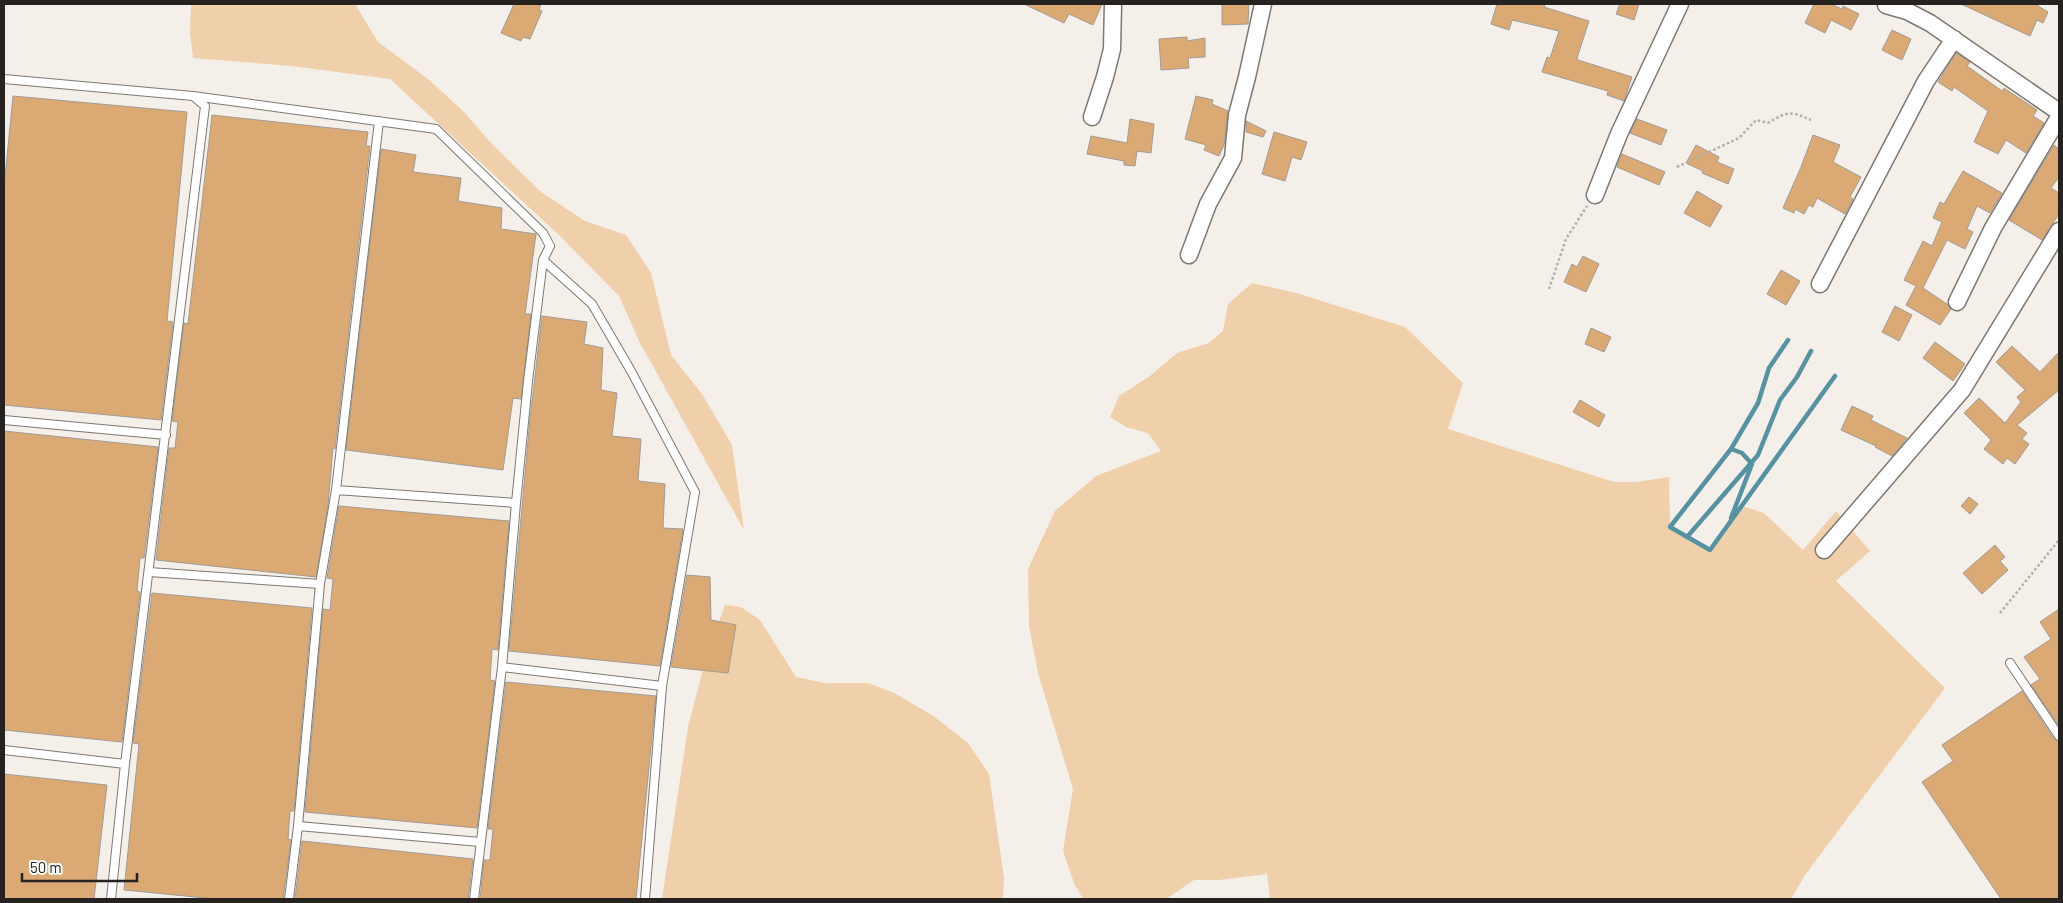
<svg xmlns="http://www.w3.org/2000/svg" width="2063" height="903" viewBox="0 0 2063 903" font-family="Barlow,sans-serif">
	<style>
		.green { fill: #f0cfab }
		.lines { fill: none; stroke-linecap: round; stroke-linejoin: round }
		.stream { stroke: #5592a2; stroke-width: 4.5 }
		.building { fill: #dbaa74; stroke: #a19b95 }
		.lane-casing { stroke: #7d7872; stroke-width: 10 }
		.street-casing { stroke: #7d7872; stroke-width: 19 }
		.path { stroke: #b2ada8; stroke-width: 2.5; stroke-dasharray: 2.5 2.5; stroke-linecap: butt }
		.lane { stroke: #fff; stroke-width: 8 }
		.street { stroke: #fff; stroke-width: 16 }
	</style>
	<rect width="100%" height="100%" fill="#f5efe9"/>
	<path class="green" d="M191,4H355L378,42L428,79L462,110L493,145L541,192L585,221L626,235L651,273L671,355L702,394L732,445L744,530L639,341L619,296L560,236L390,79L292,66L193,58L190,32Z
		M1252,283L1296,293L1405,327L1463,383L1448,429L1614,482H1636L1669,477L1670,527L1710,550L1742,506L1764,513L1803,550L1836,511L1870,551L1836,581L1945,688L1805,875L1791,899H1270L1267,874L1219,880H1194L1166,899H1083L1074,883L1063,851L1073,789L1038,673L1029,626L1028,569L1055,511L1096,476L1161,451L1148,433L1126,427L1110,417L1119,396L1150,376L1177,353L1209,343L1223,331L1228,304Z
		M725,605L741,607L760,620L796,677L825,683H868L894,693L932,715L968,743L989,774L1004,878L1003,899H662L688,727L707,654Z"/>
	<g class="lines">
		<path class="stream" d="M1788,340L1769,368L1758,403L1731,449L1670,527L1710,550L1835,376
			M1731,518L1752,464L1742,453L1731,449
			M1687,537L1758,455L1780,400L1797,377L1811,351"/>
	</g>
	<path class="building" d="M514,4H541L539,10L542,11L530,39L523,37L521,41L501,33Z
		M1024,4H1102L1093,25L1069,14L1064,23Z
		M1222,4H1249L1248,24L1222,25Z
		M1497,4H1545L1544,7L1589,21L1577,58L1578,60L1632,77L1624,101L1607,95L1608,91L1542,72L1547,57L1550,58L1559,31L1512,20L1509,30L1491,24Z
		M1620,4H1639L1634,20L1616,14Z
		M1814,4H1831L1842,9L1843,6L1859,14L1851,30L1831,20L1825,33L1805,23Z
		M1961,4H2035L2048,12L2043,23L2037,20L2030,36Z
		M1892,30L1911,39L1902,60L1882,50Z
		M1187,37V41L1205,38V57L1188,58L1189,68L1161,70L1159,39Z
		M1956,53L1970,62L1967,66L2002,91L2004,88L2037,110L2033,116L2044,123L2026,153L2006,140L1998,154L1974,142L1988,111L1954,87L1952,91L1938,82Z
		M13,96L187,112L167,321L173,322L161,420L4,405V187Z
		M1196,96L1213,100L1212,104L1228,111L1224,145L1219,156L1204,150L1206,145L1185,139Z
		M212,115L368,132L366,146H370L335,449L333,448L328,505L316,577L156,560L169,448H175L178,422L172,421L184,323L188,324Z
		M1130,119L1154,124L1151,153L1137,151L1135,166L1124,165V161L1087,154L1091,136L1127,143Z
		M1637,119L1667,130L1661,145L1630,133Z
		M1246,121L1266,131L1263,137L1246,132Z
		M1274,132L1307,142L1301,160L1292,157L1285,181L1262,174Z
		M1813,135L1840,145L1833,162L1861,177L1850,197L1853,199L1845,214L1817,198L1813,207L1809,205L1804,214L1795,209L1794,213L1783,208L1801,167Z
		M1696,145L1719,157L1717,162L1734,169L1728,184L1702,173L1703,171L1686,163Z
		M2054,145L2059,149V177L2051,188L2059,193V214L2042,240L2009,220Z
		M381,149L416,155L413,172L461,178L458,201L502,208L501,229L536,234L525,314H531L521,399L513,398L503,470L346,450Z
		M1622,154L1665,172L1659,185L1617,167Z
		M1963,171L2002,193L1990,213L1977,206L1967,229L1973,232L1965,249L1947,240L1923,288L1947,304L1951,309L1940,325L1906,305L1916,286L1904,280L1923,241L1932,246L1942,222L1933,218L1940,202L1944,204Z
		M1697,191L1722,206L1710,227L1684,213Z
		M1583,256L1599,264L1586,292L1564,282L1572,264L1577,267Z
		M1781,270L1800,281L1786,305L1767,294Z
		M1895,306L1912,315L1899,341L1882,332Z
		M542,316L587,322L584,344L603,348L601,390L617,393L612,436L641,439L638,481L665,484L663,528L683,529L660,666L509,651L530,419Z
		M1591,328L1611,337L1604,352L1585,344Z
		M1935,342L1965,364L1953,381L1923,358Z
		M2012,346L2040,372L2059,352V390L2017,425L2027,433L2022,439L2029,444L2015,464L2007,458L2003,464L1984,449L1991,440L1964,413L1979,398L2005,423L2021,402L2017,397L2025,390L1996,362Z
		M1580,400L1605,415L1599,427L1573,412Z
		M1852,406L1873,416L1871,420L1907,438L1892,456L1875,447L1876,446L1841,430Z
		M4,431L158,447L144,558H140L137,591L140,592L122,742L4,730Z
		M1969,497L1978,504L1970,514L1961,506Z
		M339,506L509,521L498,650L492,649L490,680L495,681L477,828L305,812L323,609L330,610L333,579L327,578Z
		M1995,545L2005,557L2000,561L2008,570L1982,594L1963,573Z
		M687,575L710,577L711,620L736,625L728,673L671,667Z
		M152,593L312,608L294,811H290L288,839L291,840L283,899H216L124,890L139,744L133,743Z
		M2059,609V726L2031,685L2040,679L2024,657L2051,639L2040,622Z
		M506,682L656,696L636,899H480L484,860H490L493,829H488Z
		M2022,691L2054,739L2059,742V899H2001L1922,782L1953,761L1942,745Z
		M4,774L107,785L94,899H4Z
		M302,841L473,859L468,899H295Z"/>
	<g class="lines">
		<defs>
			<path id="lane" d="M4,79L193,96L205,106L125,764L111,899
				M193,96L436,129L543,233L550,246L543,260L592,304L631,371L695,492L662,686
				M4,420L166,435
				M336,490L379,121
				M516,503L528,381L543,260
				M149,572L320,584
				M2010,663L2059,736
				M502,667L662,686L645,899
				M4,750L125,764
				M298,826L480,842
				M289,899L298,826L320,584L336,490L516,503L502,667L474,899"/>
			<path id="street" d="M1886,5L1907,11L1930,23L2059,112
				M1092,117L1105,77L1112,49L1113,4
				M1595,195L1619,134L1680,4
				M1189,255L1208,204L1233,158L1237,115L1247,77L1263,4
				M1820,284L1926,81L1954,39
				M1957,302L1993,228L2059,117
				M1824,550L1962,390L2059,231"/>
		</defs>
		<use href="#lane" class="lane-casing"/>
		<use href="#street" class="street-casing"/>
		<path class="path" d="M1677,167L1739,138L1756,120L1768,123C1788,111 1790,111 1811,120
			M1549,289L1566,239L1587,206
			M2000,613L2059,540"/>
		<use href="#lane" class="lane"/>
		<use href="#street" class="street"/>
	</g>
	<rect width="2063" height="903" fill="none" stroke="#252220" stroke-width="10"/>
	<path d="M22 873v8h115v-8" fill="none" stroke="#252220" stroke-width="2.5"/>
	<text x="30" y="873" font-size="15" fill="#252220" stroke="#ffffff" stroke-width="4" paint-order="stroke">50 m</text>
</svg>
